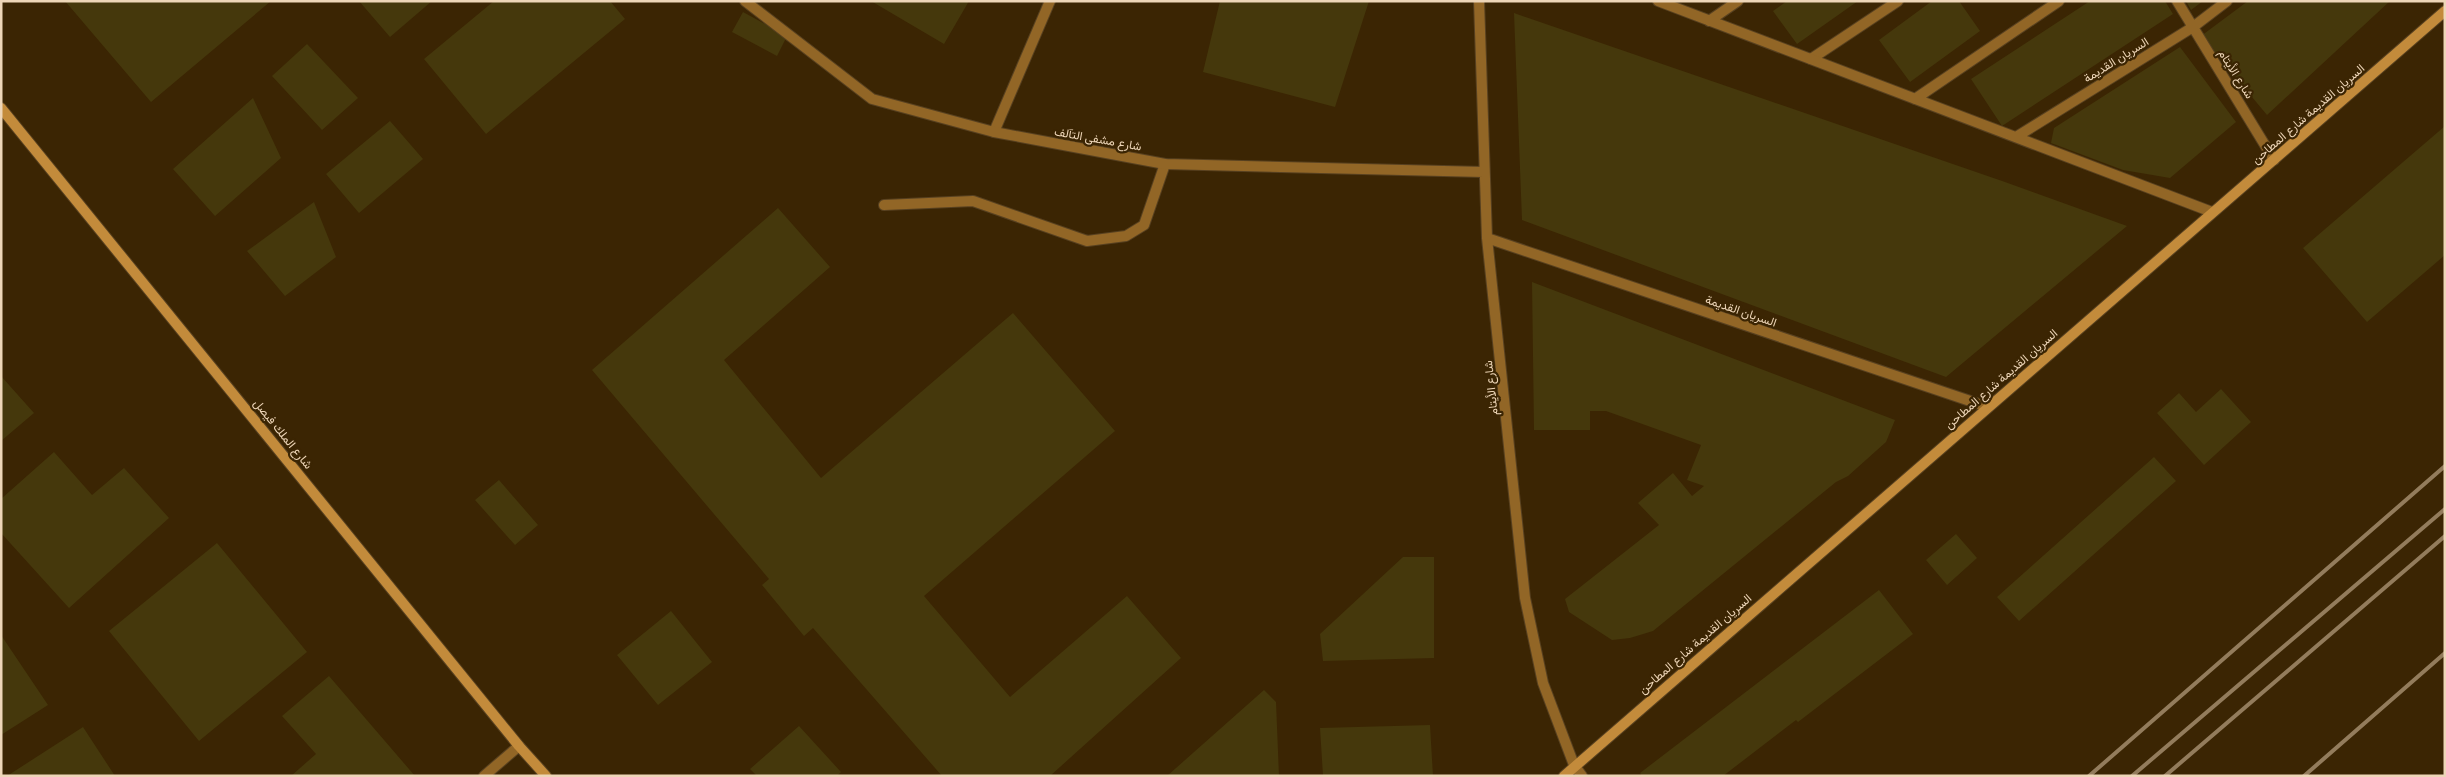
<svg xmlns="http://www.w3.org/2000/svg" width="2446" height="777" viewBox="0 0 2446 777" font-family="'Source Serif 4',Vazirmatn,serif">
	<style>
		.building { fill: #45380c }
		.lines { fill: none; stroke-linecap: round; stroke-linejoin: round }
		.lane-casing { stroke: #584120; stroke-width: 12 }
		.street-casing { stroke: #584120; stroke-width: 12 }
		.secondary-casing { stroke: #584120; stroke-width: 12 }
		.lane { stroke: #926626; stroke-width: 10 }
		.street { stroke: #926626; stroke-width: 10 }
		.secondary { stroke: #c38b3b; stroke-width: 10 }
		.rail { stroke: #937c5c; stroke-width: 4 }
		.labels { text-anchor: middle; stroke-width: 4.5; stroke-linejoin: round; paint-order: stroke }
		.street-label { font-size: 12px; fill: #eed6b8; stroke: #3b2503 }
	</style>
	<rect width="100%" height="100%" fill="#3b2503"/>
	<path class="building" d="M65,1H271L151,102Z
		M359,1H432L390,37Z
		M494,1H610L625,19L486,134L424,59Z
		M871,1H969L944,44Z
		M1220,1H1369L1335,107L1203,72Z
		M1787,1H1858L1797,44L1773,11Z
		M1932,1H1959L1980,31L1910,82L1879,40Z
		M2090,1H2165L2173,14L2002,126L1971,79Z
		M2186,1H2203L2191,10Z
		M2248,1H2390L2267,115L2201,36Z
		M743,12L787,36L777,56L732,32Z
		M1514,13L2005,182L2127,226L1946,377L1522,220Z
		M307,44L358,98L322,130L272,76Z
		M2180,47L2236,122L2170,178L2123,170L2051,143L2054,128Z
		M253,98L281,158L215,216L173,169Z
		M390,121L423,159L359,213L326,174Z
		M2445,126V255L2367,322L2303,248Z
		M314,202L336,257L285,296L247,251Z
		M778,208L830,267L724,360L821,478L1013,313L1115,431L924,596L1010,697L1127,596L1181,658L1050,776H942L813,628L804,636L762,585L769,579L592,370Z
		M1532,282L1895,420L1886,442L1848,476L1836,482L1653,631L1630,638L1612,640L1569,612L1565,599L1659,525L1638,503L1673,473L1692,496L1704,486L1687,480L1701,445L1606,411H1590V430H1534Z
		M1,376L34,413L1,441Z
		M2221,389L2251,422L2204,465L2157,413L2179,393L2196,412Z
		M54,452L92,495L124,468L169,518L69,608L1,533V499Z
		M2154,457L2176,481L2019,621L1997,597Z
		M499,480L538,525L515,545L475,500Z
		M1956,534L1977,558L1947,585L1926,560Z
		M217,543L307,652L199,741L109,631Z
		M1403,557H1434V658L1323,661L1320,634Z
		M1879,590L1913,634L1798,722L1796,720L1723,776H1642L1640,773Z
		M671,611L712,662L658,705L617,655Z
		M1,635L48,705L1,735Z
		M329,676L415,776H291L316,754L282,716Z
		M1264,690L1276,702L1279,776H1167Z
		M1430,725L1433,776H1323L1320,728Z
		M799,726L841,772L837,776H757L750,769Z
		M83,727L115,776H7Z"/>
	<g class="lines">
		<defs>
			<path id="lane" d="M1811,59L1898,1
				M994,132L1050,1
				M884,205L973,201L1087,241L1126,236L1144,225L1165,164
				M1574,765L1582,776"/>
			<path id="street" d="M745,1L872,99L994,132L1165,164L1484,172
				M1479,1L1487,238L1525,598L1543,683L1574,765
				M1658,1L2212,212
				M2177,1L2274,160
				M1709,21L1738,1
				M1915,99L2059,1
				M2016,137L2193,27L2227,1
				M1487,238L1988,407
				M484,776L519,746"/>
			<path id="secondary" d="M1,108L519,746L546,776
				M1564,776L2445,11"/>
		</defs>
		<use href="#lane" class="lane-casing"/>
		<use href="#street" class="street-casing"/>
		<use href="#secondary" class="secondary-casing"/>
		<use href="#lane" class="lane"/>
		<use href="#street" class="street"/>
		<use href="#secondary" class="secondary"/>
		<path class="rail" d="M2089,776L2445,466
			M2132,776L2445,509
			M2165,776L2445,536
			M2304,776L2445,653"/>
	</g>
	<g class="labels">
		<g class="street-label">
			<text transform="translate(2116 60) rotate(-32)" y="4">السريان القديمة</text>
			<text transform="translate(2236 74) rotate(58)" y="4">شارع الأيتام</text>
			<text transform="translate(2308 114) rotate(-41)" y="4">السريان القديمة شارع المطاحن</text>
			<text transform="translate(1098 139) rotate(10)" y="4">شارع مشفى التآلف</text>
			<text transform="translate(1741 311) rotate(19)" y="4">السريان القديمة</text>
			<text transform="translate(2001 379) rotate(-41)" y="4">السريان القديمة شارع المطاحن</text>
			<text transform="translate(1491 388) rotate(-96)" y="4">شارع الأيتام</text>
			<text transform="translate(283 434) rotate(51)" y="4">شارع الملك فيصل</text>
			<text transform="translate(1695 644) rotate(-41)" y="4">السريان القديمة شارع المطاحن</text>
		</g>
	</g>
	<rect width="2446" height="777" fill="none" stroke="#eed6b8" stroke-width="5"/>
</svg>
